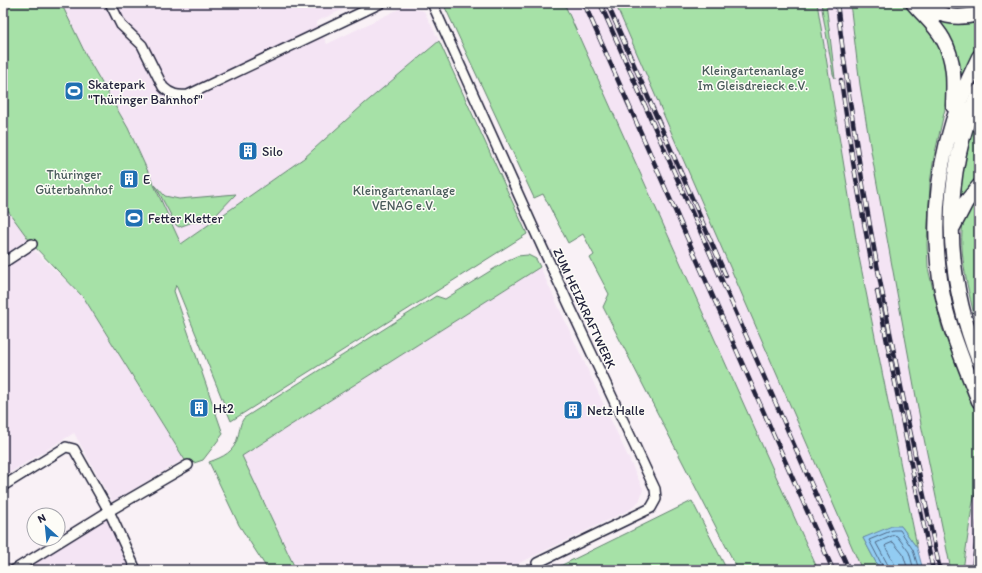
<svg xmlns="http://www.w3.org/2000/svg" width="982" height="573" viewBox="0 0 982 573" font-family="Itim,sans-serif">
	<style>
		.built { fill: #f4e4f4 }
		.green { fill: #a6e1a7; stroke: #648271 }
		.water { fill: #92ccf2; stroke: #6588a9 }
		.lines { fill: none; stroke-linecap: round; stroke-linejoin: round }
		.shore { stroke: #4f6684; stroke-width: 1 }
		.street-casing { stroke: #22223b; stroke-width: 12 }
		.primary-casing { stroke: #22223b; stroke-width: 17 }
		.street { stroke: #fdfcf7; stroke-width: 9 }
		.primary { stroke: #fdfcf7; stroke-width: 14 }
		.rail-casing { stroke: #22223b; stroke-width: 4.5 }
		.rail { stroke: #fdfcf7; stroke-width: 3; stroke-dasharray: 9; stroke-linecap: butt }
		.labels { text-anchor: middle; stroke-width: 3; stroke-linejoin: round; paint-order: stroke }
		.park-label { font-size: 13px; fill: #4a5b5b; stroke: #fdfcf7 }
		.poi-label { font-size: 13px; fill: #22223b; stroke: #fdfcf7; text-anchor: start }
		.street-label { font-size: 13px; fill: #22223b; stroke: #fdfcf7 }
	</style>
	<rect width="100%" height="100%" fill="#f9f1f6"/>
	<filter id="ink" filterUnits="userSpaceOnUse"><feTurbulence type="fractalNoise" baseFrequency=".025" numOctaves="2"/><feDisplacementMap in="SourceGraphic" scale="8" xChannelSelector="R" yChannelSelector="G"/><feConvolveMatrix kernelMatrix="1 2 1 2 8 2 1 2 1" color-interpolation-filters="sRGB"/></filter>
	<g filter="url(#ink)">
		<path class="built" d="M61,3H356L316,22L327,44L405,6L424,11L439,41L364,104L304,158L181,244L88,59Z
			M564,3H618L864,570H818Z
			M817,3H850L860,85L938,506L951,570H922L910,511L859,257Z
			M3,204L29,240L3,257Z
			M33,249L84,298L184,459L112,502L74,433L3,477V268Z
			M540,267L643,489L640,500L631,509L505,570H296L241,456Z
			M979,449V570H963L972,507Z
			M109,511L136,570H15Z"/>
		<path class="green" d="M3,3H61L88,59L128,128L181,244L304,158L364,104L439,41L527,234L231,421L176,285L174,291L223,434L203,460L188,465L84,298L32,244L3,204Z
			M443,3H564L818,570H738L603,307L609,294L590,258L594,255L583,234L568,243L543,194L534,198Z
			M615,3H817L859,257L917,546V548L901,526L863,538L880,570H862Z
			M821,3H826L835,78L833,74Z
			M850,3H907L927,23L947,55V100L934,157L930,183L927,244L928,268L942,328L979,418V477L972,507L963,570H951L921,424L871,151L860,85Z
			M928,3H979V8L957,11Z
			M979,18V46L958,88L936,19Z
			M979,104V179L963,201L957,199L960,175Z
			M155,185L165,196L179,199L236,194L216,215L205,221L193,222L179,227L176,225Z
			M979,189V332C971,305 956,246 964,220C967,209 974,199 979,189Z
			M528,255L536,259L540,267L242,456L296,570H268L239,525L209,462C223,457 235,452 238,436C240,429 240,423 244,418L436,296L445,299L508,260L517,256Z
			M692,501L727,570H552Z"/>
		<path class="water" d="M892,526H901L917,548L923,570H880L863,538Z"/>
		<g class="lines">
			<path class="shore" d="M884,570L883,567L869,540L893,530H900L913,550L919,570
				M889,570L888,565L876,543L894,535L897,536L909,552L914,570
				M895,570L894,563L885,546L886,545L893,542L903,554L908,570"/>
			<defs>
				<path id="street" d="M110,3L121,25L142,45L163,87C171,95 178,96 188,95L381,3
					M432,3L543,249L655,489L656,499L651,508L537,563
					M3,263L32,244
					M3,486L66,447L74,449L109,511L136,570
					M14,570L109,511L188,465"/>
				<path id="primary" d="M913,3C923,15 936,26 943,39C955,60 954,82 953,106
					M919,3C940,16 954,20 979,14
					M979,57C939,137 925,222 946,310C954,341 967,371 979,401
					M979,91C941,179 944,273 979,361
					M953,227L966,202L979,186"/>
			</defs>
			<use href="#street" class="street-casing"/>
			<use href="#primary" class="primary-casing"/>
			<use href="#street" class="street"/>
			<use href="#primary" class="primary"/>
			<defs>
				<path id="rail" d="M584,3L833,570
					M600,3L849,570
					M607,3L726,276
					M837,3C859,194 899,383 940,570
					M841,80L853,162L872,266
					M877,291L910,459L933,570
					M973,570L979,521"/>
			</defs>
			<use href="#rail" class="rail-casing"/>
			<use href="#rail" class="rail"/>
		</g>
	</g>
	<defs>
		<symbol id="stadium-square" viewBox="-11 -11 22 22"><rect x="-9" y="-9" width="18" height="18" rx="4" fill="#1f6fb2" stroke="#fdfcf7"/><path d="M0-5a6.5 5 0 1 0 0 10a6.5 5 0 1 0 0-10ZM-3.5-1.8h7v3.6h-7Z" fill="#fff"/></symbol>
		<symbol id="building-square" viewBox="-11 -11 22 22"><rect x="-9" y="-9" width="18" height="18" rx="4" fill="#1f6fb2" stroke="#fdfcf7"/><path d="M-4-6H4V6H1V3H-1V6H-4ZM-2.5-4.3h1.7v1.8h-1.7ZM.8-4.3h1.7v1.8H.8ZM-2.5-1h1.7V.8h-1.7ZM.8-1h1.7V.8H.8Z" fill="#fff"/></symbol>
	</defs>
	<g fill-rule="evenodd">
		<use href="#stadium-square" x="63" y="80" width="22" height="22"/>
		<use href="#building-square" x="237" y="140" width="22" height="22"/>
		<use href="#building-square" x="118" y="168" width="22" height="22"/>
		<use href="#stadium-square" x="123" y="207" width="22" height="22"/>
		<use href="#building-square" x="188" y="397" width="22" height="22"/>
		<use href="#building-square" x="562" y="399" width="22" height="22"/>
	</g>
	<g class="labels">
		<g class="park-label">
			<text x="753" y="75">Kleingartenanlage<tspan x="753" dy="15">Im Gleisdreieck e.V.</tspan></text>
			<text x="74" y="179">Thüringer<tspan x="74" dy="15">Güterbahnhof</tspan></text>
			<text x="404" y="195">Kleingartenanlage<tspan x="404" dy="15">VENAG e.V.</tspan></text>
		</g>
		<g class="poi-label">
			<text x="88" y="89">Skatepark<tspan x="88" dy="15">"Thüringer Bahnhof"</tspan></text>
			<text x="262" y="156">Silo</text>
			<text x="143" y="184">E</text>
			<text x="148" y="223">Fetter Kletter</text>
			<text x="213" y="413">Ht2</text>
			<text x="587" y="415">Netz Halle</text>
		</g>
		<g class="street-label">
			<text transform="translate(585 308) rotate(65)" y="5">ZUM HEIZKRAFTWERK</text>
		</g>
	</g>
	<rect width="982" height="573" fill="none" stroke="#fdfcf7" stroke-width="16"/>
	<rect x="8" y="8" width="966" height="557" fill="none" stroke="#22223b" stroke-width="1.5" filter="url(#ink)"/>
	<g transform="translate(46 527) rotate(333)"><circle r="19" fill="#fdfcf7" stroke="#a5a5ac"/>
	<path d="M0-3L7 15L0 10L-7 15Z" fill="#1f6fb2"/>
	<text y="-6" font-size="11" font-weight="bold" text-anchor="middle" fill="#22223b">N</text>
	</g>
</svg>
